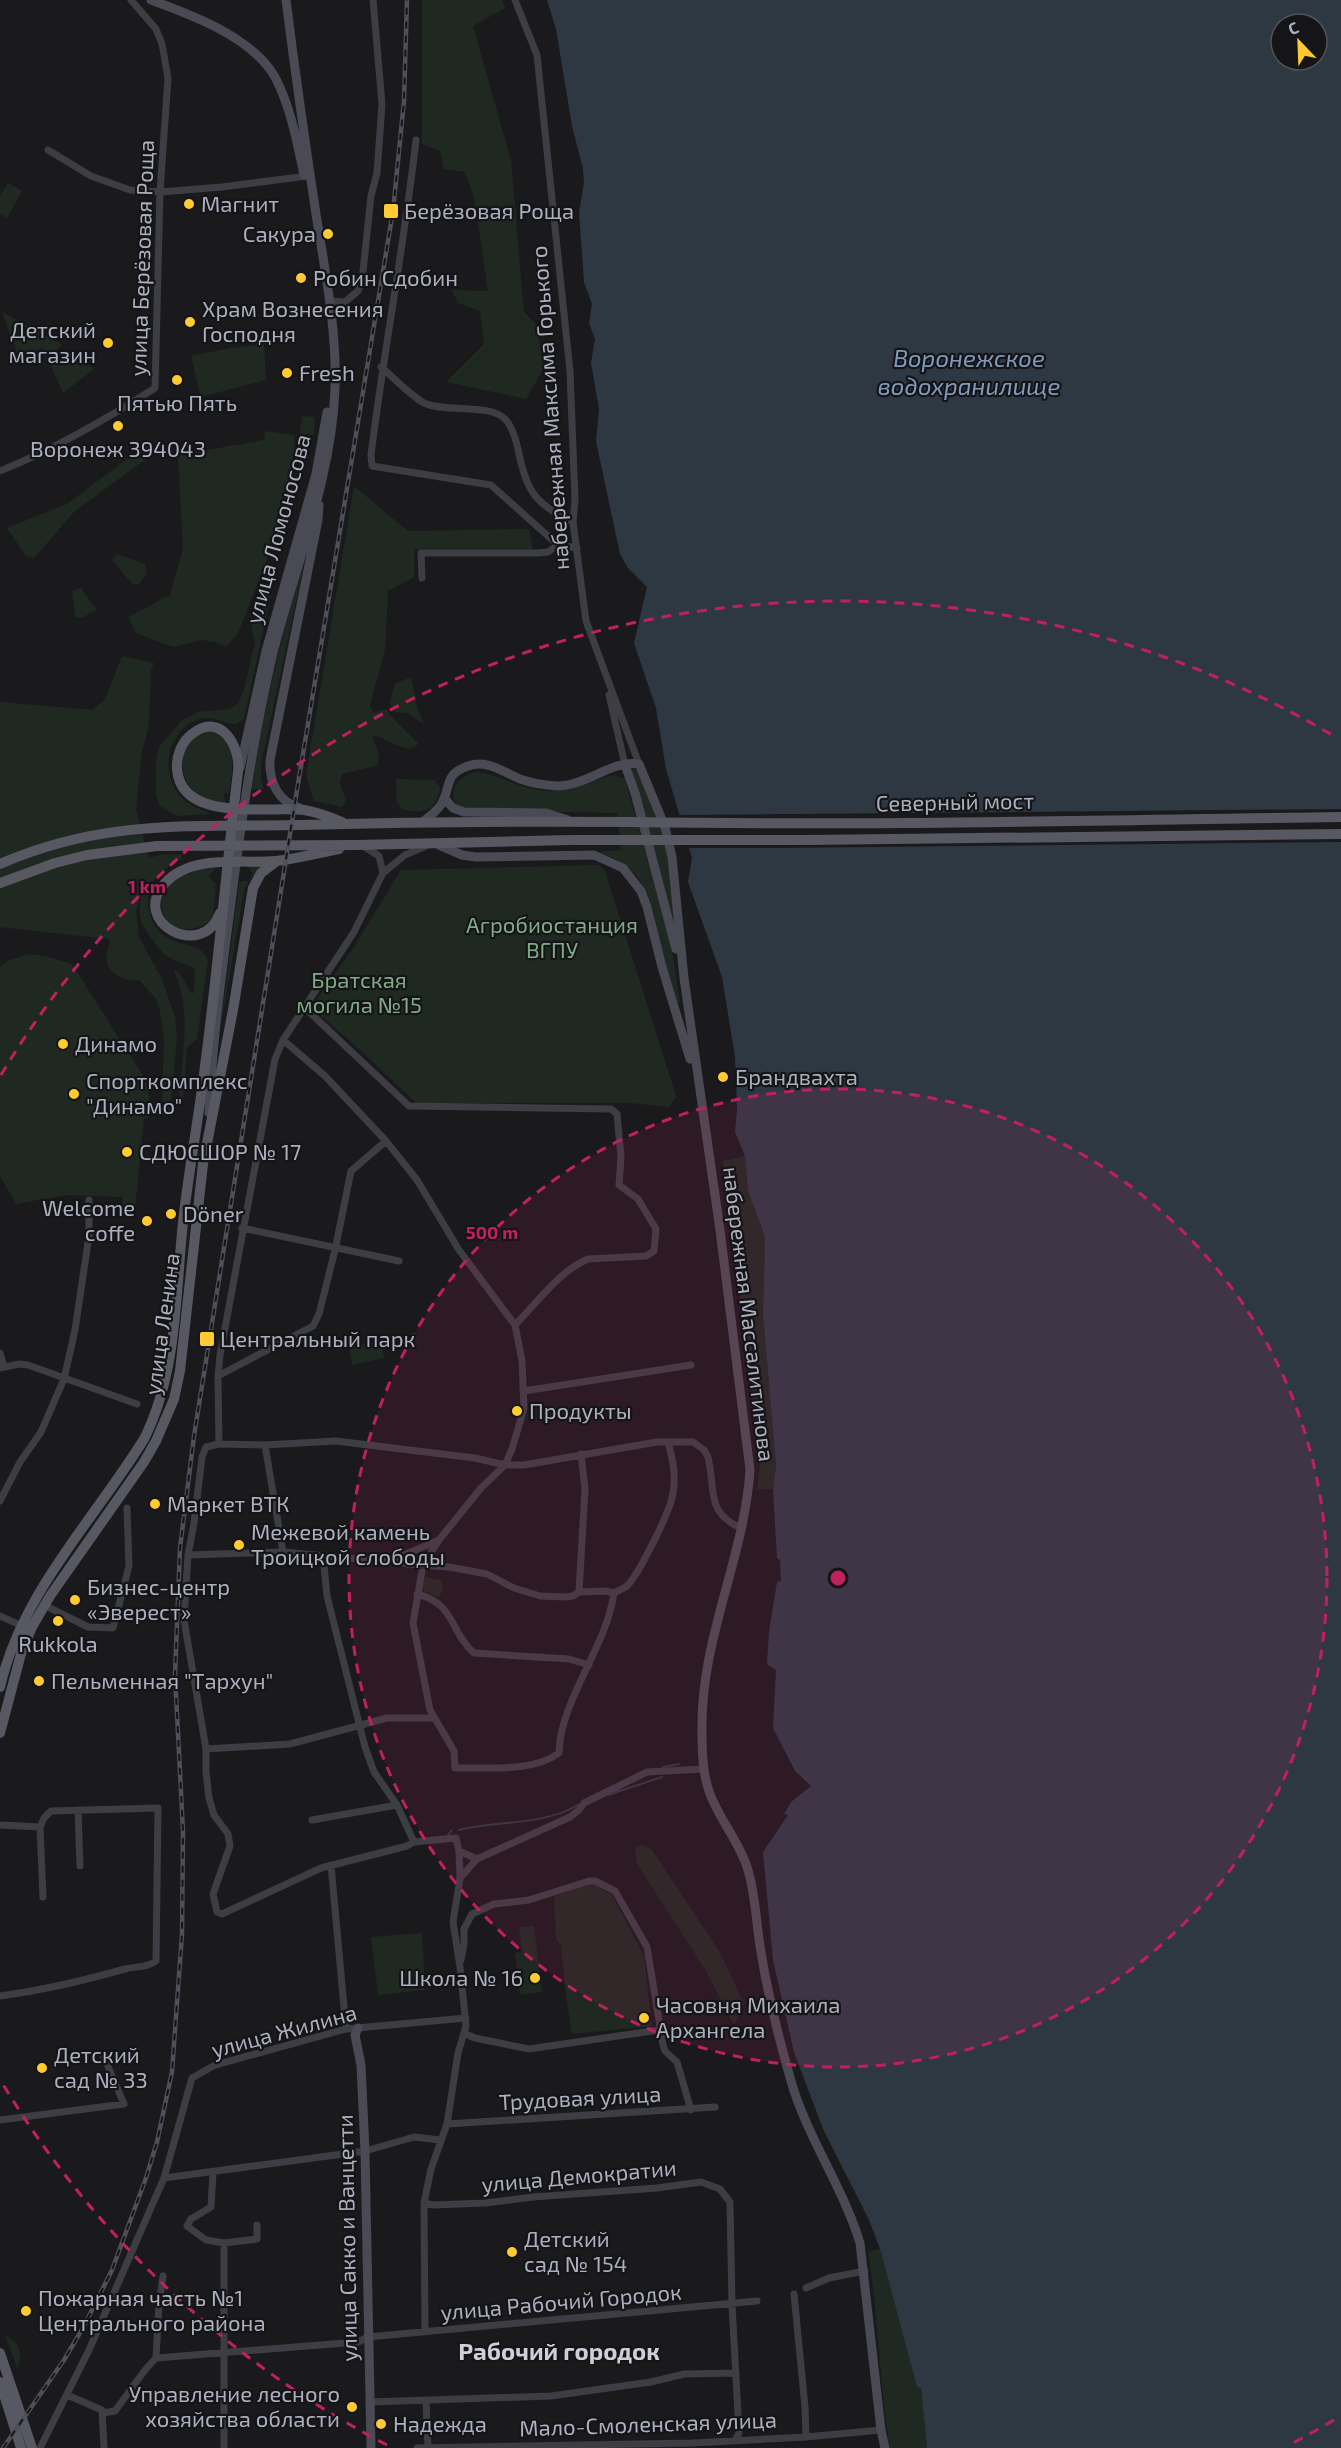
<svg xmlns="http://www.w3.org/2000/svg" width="1341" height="2448" viewBox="0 0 1341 2448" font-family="'Exo 2',sans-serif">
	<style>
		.green { fill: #1f2922 }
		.water { fill: #2e3843; fill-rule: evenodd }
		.pier { fill: #1a1a1d }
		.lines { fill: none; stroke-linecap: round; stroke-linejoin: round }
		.stream { stroke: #2e3843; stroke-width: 2 }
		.street { stroke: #3d3d44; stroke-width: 7 }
		.secondary { stroke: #494a53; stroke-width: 9 }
		.primary { stroke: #575862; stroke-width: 10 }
		.rail-casing { stroke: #4e4f58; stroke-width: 4.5 }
		.rail { stroke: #151518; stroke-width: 2; stroke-dasharray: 7; stroke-linecap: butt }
		.ring { fill: none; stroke: #c12060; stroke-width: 3; stroke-dasharray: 10 8 }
		.poi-dot { fill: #ffcb30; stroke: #151518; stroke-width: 2 }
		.labels { text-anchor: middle; stroke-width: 4.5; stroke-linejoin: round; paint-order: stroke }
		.poi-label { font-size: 22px; fill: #acb0be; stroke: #151518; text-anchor: start }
		.street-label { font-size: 22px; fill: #acb0be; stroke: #151518 }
		.park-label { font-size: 22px; fill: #81aa87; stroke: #151518 }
		.water-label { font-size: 24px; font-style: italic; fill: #809abb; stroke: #151518 }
		.neighbourhood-label { font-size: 24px; font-weight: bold; fill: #cdcfd9; stroke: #151518 }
		.centre { fill: #c12060; stroke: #151518; stroke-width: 3 }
		.ring-label { font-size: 18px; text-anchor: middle; font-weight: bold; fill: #c12060; stroke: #151518; stroke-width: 4.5; stroke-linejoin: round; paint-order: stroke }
	</style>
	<rect width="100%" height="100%" fill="#1a1a1d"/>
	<path class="green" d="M422,0H502L505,8L473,26L511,160L524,312L536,324L544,368L526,399L446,382L484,344L480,311L458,303L452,290L488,291L474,197L465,172L444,169L440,151L422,144Z
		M8,183L22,191L7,218L0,214V196Z
		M2,312L62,344L48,360L41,348L19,358Z
		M264,344L266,380L201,397L191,356L231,348Z
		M73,351L94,369L63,393L51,366Z
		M302,416L315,417L314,435L300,434Z
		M265,431L295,435C292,506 264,568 238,633L228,645L224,646L216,642L201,640L173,647L136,633L128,617L170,595L183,549L178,455L264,440Z
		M152,440L150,456L74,512L34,558L26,556L7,528L67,504Z
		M354,486L408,531L529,529L533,549H414V577L388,591L385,649L370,705L373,713L387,709L390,715L419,744L410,749L401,747L377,736L372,737L379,753L378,765L342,774L340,784L346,800L342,807L314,801L306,775Z
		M117,554L145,564L147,573L139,584H132L112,560Z
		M306,554L261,765V778L264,789H252C263,710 283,631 306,554Z
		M81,588L97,610L81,618L75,617L72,591Z
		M269,591L271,592L270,599L244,719L236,724C223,723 212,715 199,719C167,730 158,775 183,799C191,808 202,808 210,814L177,816L159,805L156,795V762L159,747L181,721L198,712L230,709L238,703L244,690L255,642L251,626Z
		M122,656L154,663L151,670L149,724L142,752L136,810L149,858L160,855L181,854L182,858C175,863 165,868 159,874C141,893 146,927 169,939C184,947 200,942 208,960L197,1039L187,1048L183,1099L181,1102L179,1101C181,1060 193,1009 174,972V970L179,972L192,994L194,992L195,970C188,963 178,963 170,958C161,953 141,927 140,916C139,909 141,900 141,893L136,911L139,937L162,979L175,1017L177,1038L170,1112L162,1100L164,1040L159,1007L156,999L139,980C117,981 98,967 110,944L108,939L0,927V702L93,710L105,699Z
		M411,677L418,710L425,725L407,713L394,712L390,702L395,684Z
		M207,731C239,733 233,770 229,793H223L226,804C218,802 206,801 199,796C175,780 177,738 207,731Z
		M633,768L638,773L660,825L668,855L676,932H675L631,770Z
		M476,772C493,773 508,782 525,787C566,798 578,784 615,775L625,779L671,944L680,1002L678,1003C673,987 667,971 663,954C651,907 652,868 598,852L621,850L617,813L466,810L458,807C446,790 459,776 476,772Z
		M396,779L435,780L440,788C435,812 425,813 403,810L397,803Z
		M264,864L248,882L244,891L219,1038L239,883L243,881H248L253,874L248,866Z
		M599,865L605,871L676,1096L670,1107L630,1103H416L358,1048L311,1007L352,950L401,870Z
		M216,867L209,876L216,884L213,918C169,958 122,879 216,867Z
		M29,954L49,957L72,964L147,1082L150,1105L148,1118H144L134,1218L121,1217L123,1197L66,1195L16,1204L0,1176V967L7,961Z
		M745,1156L748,1191L765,1237L763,1315L776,1466L773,1489H757L760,1466L752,1388L723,1161Z
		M381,1341L384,1358L352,1365L349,1347Z
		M425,1577L441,1580L443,1591L438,1597L422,1590Z
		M643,1845L652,1850L721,1954L744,2004L734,2025L703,1966L637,1864L635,1853L637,1846Z
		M591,1883L612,1895L644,1956L652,2026L572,2034L566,1996L561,1945L556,1940L554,1897Z
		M534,1926L542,1992L520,1995L515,1953L522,1952L519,1927Z
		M422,1933L425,1990L378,1995L371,1937Z
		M880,2249L917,2387H921L927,2448H890C879,2383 879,2317 868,2252Z
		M5,2335C19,2342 24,2353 17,2367Z"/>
	<path class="water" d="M547,0H1341V2448H927L921,2388L917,2387L880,2249L869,2220L823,2129L794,2052L773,1960L763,1852L788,1815L784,1814L791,1802L811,1786L795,1771L773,1728L776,1670L767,1664L769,1631L777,1582L781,1581L780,1560L777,1558L773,1489L776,1466L763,1315L765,1237L748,1191L745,1156L735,1132L737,1109L735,1057L722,977L688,882L692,858L666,769L656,708L634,643L647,587L628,568L620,554L596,441L599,409L591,363L595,339L589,323L592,304L584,282L579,212L584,183L583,169L572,126L556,29ZM1281,24H1317V60H1281Z"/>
	<path class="pier" d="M1341,809V842L769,848H685L676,815Z"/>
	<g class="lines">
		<path class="stream" d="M663,1767L679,1764
			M608,1795L662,1777
			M459,1830C499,1820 542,1826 578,1805
			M448,1835L452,1830"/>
		<path class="street" d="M515,0L537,55L570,371L575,500L573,522L586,621L639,764
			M416,140C404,246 384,350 371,455L372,466L491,485L558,545L577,548
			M48,150L91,176L130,190L160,192L222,187L307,176
			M330,301L345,302L358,291L362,281L371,196L377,173L382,104L373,0
			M381,367C393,377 411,396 424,403C447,413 489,403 505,419C512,426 516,440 518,449C526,490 534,504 573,522
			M0,471C55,449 105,420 155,388L160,192L168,78L162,44L156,29L131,0
			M422,578L421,553H537L548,552L558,545
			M609,695L625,765
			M363,846L379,856L383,873L405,855L426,846
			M305,1008L409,1106L611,1109L617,1114L621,1157L619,1185L638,1199L656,1229L654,1251L646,1256L588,1259C559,1271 537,1303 515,1325
			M283,1040L325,1076L386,1141L417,1180L459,1250L515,1325L522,1361L524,1408L512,1449L505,1465L481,1488L439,1540L423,1565L413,1623L430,1710L454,1751L455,1768C487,1767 532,1773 559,1753C560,1700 606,1649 614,1593C618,1591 624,1588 627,1586C639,1574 668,1515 672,1498C677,1479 673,1460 668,1442
			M242,1228L399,1261
			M0,1353L4,1367
			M0,1368L19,1364L28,1365L137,1404
			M218,1376L313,1326L319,1314L335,1250L351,1171L386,1141
			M524,1391L691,1365
			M219,1444L218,1376L220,1355L275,1059L283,1040L354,932L383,873
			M265,1445L283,1552
			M0,1501L20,1462L41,1432L64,1379L75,1330L89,1236V1200
			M188,1555L283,1552L370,1560H392L408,1564L449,1567L487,1574L514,1588L540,1596L565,1597L573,1596L579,1592L605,1591L614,1593
			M323,1555L327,1596L365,1747L374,1772L397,1805L414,1842
			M392,1560L437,1541
			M579,1592L585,1489L581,1454
			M417,1594C456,1604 449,1631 474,1653L569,1659L589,1665
			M44,1605L88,1627L113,1628L129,1566L127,1508
			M0,1616L20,1625
			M206,1749L290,1744L387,1718H435
			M78,1810L80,1866
			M312,1820L397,1805
			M0,1825L40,1827L44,1818L51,1811L158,1808L156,1961C146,1968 137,1966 125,1969C81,1981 45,1990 0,1996
			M40,1827L43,1897
			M459,1851L477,1859L570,1817L579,1810L584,1803L647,1772L704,1769
			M331,1865L346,2029
			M460,1878L477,1859
			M461,1960L464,1944V1929L472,1914L494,1904L529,1900L589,1881H595L615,1891L647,1947L663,2045L665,2051L677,2062L691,2110
			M464,2033L475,2038L529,2049L659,2030
			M0,2120L124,2104L104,2057
			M447,2124L715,2107
			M213,2173L211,2207L191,2219L187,2226L206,2240L224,2243V2448
			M164,2178L365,2151L414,2137L440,2140
			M424,2203L433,2205L486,2203L533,2197L657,2188L701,2182L720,2189L730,2202L732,2305L739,2433L735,2440
			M224,2243L257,2239V2225
			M806,2288L829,2278L865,2271
			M794,2294L805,2407L806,2437
			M425,2332L424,2203L431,2169L447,2124L458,2053L466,2026L460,1967L453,1922L460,1878L459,1851L456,1838L414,1842L407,1846L321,1868L222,1914L217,1912L213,1894L230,1846L228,1834L214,1815L209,1798L206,1772V1749L184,1620L188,1555L194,1523L202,1457L206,1447L219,1444L265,1445L336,1441L475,1458L505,1465H524L657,1442H693L704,1450L708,1457C716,1490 705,1512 741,1528
			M156,2358L159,2304L163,2276
			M67,2395L102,2410L104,2448
			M426,2401L428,2448
			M370,2402L551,2396L651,2382L684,2374L736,2373
			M103,2413L115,2411L145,2370L156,2358L358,2342L368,2337L757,2301
			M40,2448L89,2350L164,2178L192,2078L215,2065L346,2029L466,2018
			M417,2448L693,2443L806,2437L881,2430"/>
		<path class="secondary" d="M151,0C192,15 252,37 275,77C291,108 297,142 304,175
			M625,765L635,793L676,949
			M240,768L266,651L316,474L327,412
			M445,799L453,808L464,812L546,813L568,820
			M300,808C278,802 269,782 270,760L318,520L319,505
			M424,821C431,815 440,809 443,801C451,784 445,774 468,766C487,759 503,772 520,779C531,783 544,785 556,786C585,787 613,759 639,764L665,827L672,857L684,978L720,1230L750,1470C744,1560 700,1639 702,1732C702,1756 703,1782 714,1803C724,1825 740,1845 747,1867C756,1894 756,1925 761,1952C768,1996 779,2039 791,2081C807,2137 843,2187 860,2243L881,2430L885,2448
			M439,845L462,855L476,857L594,855L623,868L641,891L647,907L662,967L690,1059
			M209,1113C212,1045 221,978 230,910C241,824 253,737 273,653C295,566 332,479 335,388C337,330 325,271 316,214C305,142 295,71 286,0
			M358,2028L355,2035L361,2065L365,2151L371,2448"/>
		<path class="primary" d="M0,864C103,819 190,827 299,825C410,822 520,821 631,822C867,826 1104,820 1341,817
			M0,883L55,863L87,855L157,846L357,845L570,840H806L1341,834
			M220,913C203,961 129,923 165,883C191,854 241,864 276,861C297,859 318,853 339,849
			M0,1687C22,1592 94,1520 144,1439C179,1369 175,1289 184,1213C190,1164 199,1115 205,1066C218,968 226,870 238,772C241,746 220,711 192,734C182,741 176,756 177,769C181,823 267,806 304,810C317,812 330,817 342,822
			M0,1733L22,1650L32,1627L50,1596L144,1462L156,1441L174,1399L180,1371L203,1164L233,1010L253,888L261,873L277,861
			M0,2353L32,2448
			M0,2382L21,2448"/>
		<defs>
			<path id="rail" d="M3,2448L64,2360L84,2326L112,2270L146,2178L157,2142L172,2072L182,1934L183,1831L175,1675L180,1548L194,1436L298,784L393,211L404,101L407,0"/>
		</defs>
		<use href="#rail" class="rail-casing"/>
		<use href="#rail" class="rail"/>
	</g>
	<circle cx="838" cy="1578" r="489" fill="#c12060" fill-opacity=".12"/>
	<g class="ring">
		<circle cx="838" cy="1578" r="489"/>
		<path d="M1334 2420A977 977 0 0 1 1289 2445M387 2445A977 977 0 0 1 1 2081M1 1075A977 977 0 0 1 1334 736"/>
	</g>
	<g class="poi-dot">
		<circle cx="189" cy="204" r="6"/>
		<rect x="383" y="203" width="16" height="16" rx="3"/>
		<circle cx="328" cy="234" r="6"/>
		<circle cx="301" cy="278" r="6"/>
		<circle cx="190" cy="322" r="6"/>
		<circle cx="108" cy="343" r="6"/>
		<circle cx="287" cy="373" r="6"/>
		<circle cx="177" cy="380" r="6"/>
		<circle cx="118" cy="426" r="6"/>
		<circle cx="63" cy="1044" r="6"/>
		<circle cx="723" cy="1077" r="6"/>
		<circle cx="74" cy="1094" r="6"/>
		<circle cx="127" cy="1152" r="6"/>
		<circle cx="171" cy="1214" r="6"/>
		<circle cx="147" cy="1221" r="6"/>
		<rect x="199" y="1331" width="16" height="16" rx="3"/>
		<circle cx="517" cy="1411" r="6"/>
		<circle cx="155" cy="1504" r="6"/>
		<circle cx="239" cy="1545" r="6"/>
		<circle cx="75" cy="1600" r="6"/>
		<circle cx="58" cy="1621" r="6"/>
		<circle cx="39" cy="1681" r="6"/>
		<circle cx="535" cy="1978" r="6"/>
		<circle cx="644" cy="2018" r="6"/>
		<circle cx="42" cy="2068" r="6"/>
		<circle cx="512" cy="2252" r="6"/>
		<circle cx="26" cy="2311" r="6"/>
		<circle cx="352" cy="2407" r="6"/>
		<circle cx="381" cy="2424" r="6"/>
	</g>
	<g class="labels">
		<g class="poi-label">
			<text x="201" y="212">Магнит</text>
			<text x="404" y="219">Берёзовая Роща</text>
			<text x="316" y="242" text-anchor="end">Сакура</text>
			<text x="313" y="286">Робин Сдобин</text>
			<text x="202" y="317">Храм Вознесения<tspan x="202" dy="25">Господня</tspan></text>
			<text x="96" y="338" text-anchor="end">Детский<tspan x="96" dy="25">магазин</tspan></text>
			<text x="299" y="381">Fresh</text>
			<text x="177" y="411" text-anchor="middle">Пятью Пять</text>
			<text x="118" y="457" text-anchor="middle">Воронеж 394043</text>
			<text x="75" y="1052">Динамо</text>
			<text x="735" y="1085">Брандвахта</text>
			<text x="86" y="1089">Спорткомплекс<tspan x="86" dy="25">"Динамо"</tspan></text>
			<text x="139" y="1160">СДЮСШОР № 17</text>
			<text x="135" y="1216" text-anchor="end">Welcome<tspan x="135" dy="25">coffe</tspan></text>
			<text x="183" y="1222">Döner</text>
			<text x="220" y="1347">Центральный парк</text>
			<text x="529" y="1419">Продукты</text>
			<text x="167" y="1512">Маркет ВТК</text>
			<text x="251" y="1540">Межевой камень<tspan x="251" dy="25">Троицкой слободы</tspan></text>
			<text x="87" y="1595">Бизнес-центр<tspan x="87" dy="25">«Эверест»</tspan></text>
			<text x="58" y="1652" text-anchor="middle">Rukkola</text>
			<text x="51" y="1689">Пельменная "Тархун"</text>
			<text x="523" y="1986" text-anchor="end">Школа № 16</text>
			<text x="656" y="2013">Часовня Михаила<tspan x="656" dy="25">Архангела</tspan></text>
			<text x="54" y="2063">Детский<tspan x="54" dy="25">сад № 33</tspan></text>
			<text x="524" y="2247">Детский<tspan x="524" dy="25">сад № 154</tspan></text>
			<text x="38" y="2306">Пожарная часть №1<tspan x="38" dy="25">Центрального района</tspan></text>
			<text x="340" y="2402" text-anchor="end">Управление лесного<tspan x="340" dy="25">хозяйства области</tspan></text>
			<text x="393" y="2432">Надежда</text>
		</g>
		<g class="street-label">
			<text transform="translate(142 258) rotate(-88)" y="8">улица Берёзовая Роща</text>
			<text transform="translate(550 408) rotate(-94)" y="8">набережная Максима Горького</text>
			<text transform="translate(278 529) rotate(-75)" y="8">улица Ломоносова</text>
			<text transform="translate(955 802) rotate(-1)" y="8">Северный мост</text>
			<text transform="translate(749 1314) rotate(83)" y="8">набережная Массалитинова</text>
			<text transform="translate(162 1324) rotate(-82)" y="8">улица Ленина</text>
			<text transform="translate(284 2031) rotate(-15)" y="8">улица Жилина</text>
			<text transform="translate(580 2098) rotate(-3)" y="8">Трудовая улица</text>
			<text transform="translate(579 2176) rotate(-5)" y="8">улица Демократии</text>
			<text transform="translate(347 2238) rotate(-91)" y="8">улица Сакко и Ванцетти</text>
			<text transform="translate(561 2302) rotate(-5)" y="8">улица Рабочий Городок</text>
			<text transform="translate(648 2424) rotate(-2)" y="8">Мало-Смоленская улица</text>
		</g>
		<g class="park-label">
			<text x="552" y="933">Агробиостанция<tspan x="552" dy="25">ВГПУ</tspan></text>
			<text x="359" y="988">Братская<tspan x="359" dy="25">могила №15</tspan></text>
		</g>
		<g class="water-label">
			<text x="969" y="367">Воронежское<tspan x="969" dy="28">водохранилище</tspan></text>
		</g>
		<g class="neighbourhood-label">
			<text x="559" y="2360">Рабочий городок</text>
		</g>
	</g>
	<circle cx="838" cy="1578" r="9" class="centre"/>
	<g class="ring-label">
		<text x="147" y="893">1 km</text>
		<text x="492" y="1239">500 m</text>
	</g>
	<g transform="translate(1299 42) rotate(337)"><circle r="28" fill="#151518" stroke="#51535a" stroke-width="1.5"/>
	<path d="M0-4.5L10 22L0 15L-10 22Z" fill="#ffcb30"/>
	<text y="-9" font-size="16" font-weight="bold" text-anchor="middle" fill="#acb0be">С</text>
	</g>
</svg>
